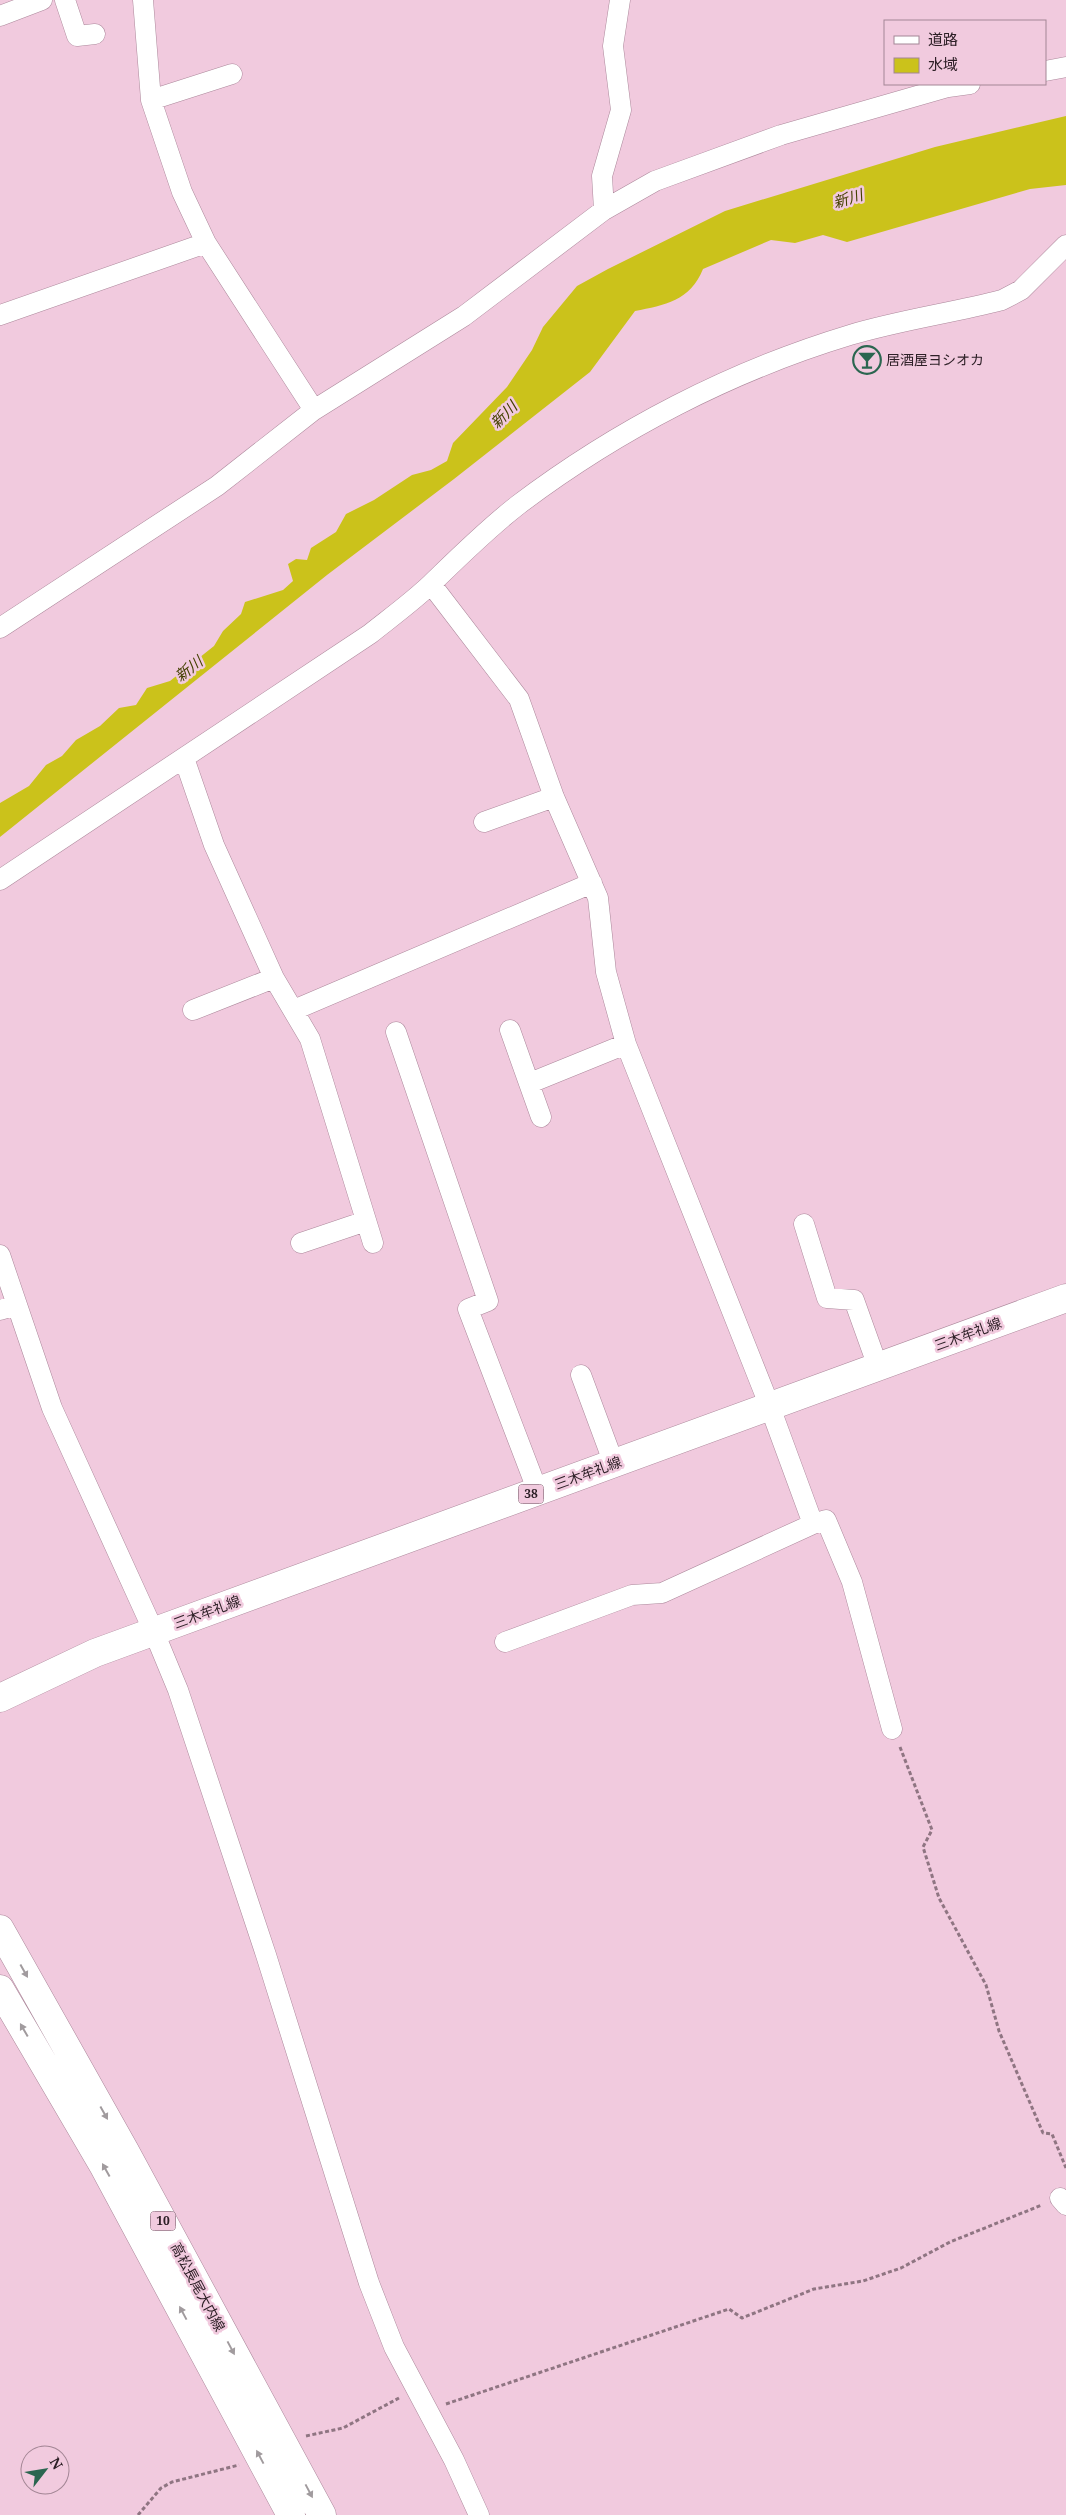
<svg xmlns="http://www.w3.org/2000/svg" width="1066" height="2515" viewBox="0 0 1066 2515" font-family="'Noto Serif','Noto Sans JP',serif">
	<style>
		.water { fill: #cbc21b }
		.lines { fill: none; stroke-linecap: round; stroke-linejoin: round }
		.street-casing { stroke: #ac889b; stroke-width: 21 }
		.primary-casing { stroke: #ac889b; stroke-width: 29 }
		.path { stroke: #8f7582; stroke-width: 3; stroke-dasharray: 4 2.5; stroke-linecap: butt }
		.street { stroke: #fff; stroke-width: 20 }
		.primary { stroke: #fff; stroke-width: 28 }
		.oneway { fill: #a19b9e }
		.labels { text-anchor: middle; stroke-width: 5; stroke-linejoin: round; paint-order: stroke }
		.shield { fill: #f1cade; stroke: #68535e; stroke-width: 1 }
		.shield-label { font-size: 12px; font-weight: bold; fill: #2e2027 }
		.poi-label { font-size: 14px; fill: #2e2027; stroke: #f1cade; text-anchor: start }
		.street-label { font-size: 14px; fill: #2e2027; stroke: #f1cade }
		.water-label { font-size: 15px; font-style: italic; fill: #444000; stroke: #f1cade }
	</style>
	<rect width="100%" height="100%" fill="#f1cade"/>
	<path class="water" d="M1066,116V185L1030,189L847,242L823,235L795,243L771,240L703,269C690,301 665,305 635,311L590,372L454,479L327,575L0,837V803L29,786L46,765L62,756L76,740L100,726L119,708L136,705L147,688L170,681L214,646L223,631L241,614L245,602L283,590L293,581L288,564L296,559L307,560L311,548L336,532L346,514L374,500L412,475L431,470L447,461L453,443L507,387L532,350L543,327L577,286L608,269L725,211L935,147Z"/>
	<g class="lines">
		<defs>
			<path id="street" d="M65,0L77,36L95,34
				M143,0L151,100L182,192L206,243L314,410
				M0,16L42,0
				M1045,71L1066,67
				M151,100L232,74
				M604,210L602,176L621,110L613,46L620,0
				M0,315L206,243
				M431,584L519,699L554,797L598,898L606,972L626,1044L770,1407L813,1524L826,1520L852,1582L892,1729
				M0,628L217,486L314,410L464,316L604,210L655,181L781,135L948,87L970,84
				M184,758L214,845L274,978L310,1039L373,1243
				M484,822L554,797
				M0,880L370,634C390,618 412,602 431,584C459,557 487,529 518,505C617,430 731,371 850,335C900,320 952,313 1002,300L1021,290L1066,245
				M193,1010L274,978
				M294,1010L592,883
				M510,1030L541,1117
				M396,1032L488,1301L468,1309L538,1492
				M530,1083L626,1044
				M804,1224L827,1298L854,1300L878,1367
				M301,1243L366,1221
				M0,1255L52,1408L154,1632L178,1690L266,1955L369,2283L394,2347L454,2460L479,2515
				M0,1310L17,1305
				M581,1375L614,1464
				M505,1642L632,1595L662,1593L813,1524
				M1060,2198L1066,2205"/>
			<path id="primary" d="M0,1698L95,1653L1066,1298
				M0,1929L125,2151L322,2515
				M0,1989L103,2165L291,2515"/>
		</defs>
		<use href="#street" class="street-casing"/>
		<use href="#primary" class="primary-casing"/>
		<path class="path" d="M900,1747L932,1830L923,1847L939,1898L986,1985L999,2031L1043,2133L1052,2134L1066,2168
			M446,2404L729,2309L742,2318L814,2289L863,2281L901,2268L950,2242L1042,2205
			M306,2436L343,2428L399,2398
			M138,2515L161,2488L172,2482L239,2465"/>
		<use href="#street" class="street"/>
		<use href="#primary" class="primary"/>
	</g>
	<defs><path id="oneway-solid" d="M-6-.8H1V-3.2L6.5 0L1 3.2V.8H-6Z" transform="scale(1.25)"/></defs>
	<g class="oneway">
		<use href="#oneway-solid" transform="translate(24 1971) rotate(61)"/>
		<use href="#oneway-solid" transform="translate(24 2030) rotate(-120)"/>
		<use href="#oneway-solid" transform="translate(104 2113) rotate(61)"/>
		<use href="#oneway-solid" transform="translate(106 2170) rotate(-119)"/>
		<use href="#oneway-solid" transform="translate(183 2313) rotate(-118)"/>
		<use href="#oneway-solid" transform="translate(231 2348) rotate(62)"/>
		<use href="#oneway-solid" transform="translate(260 2457) rotate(-118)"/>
		<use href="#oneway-solid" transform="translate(309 2491) rotate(62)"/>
	</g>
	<defs>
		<symbol id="bar-ring" viewBox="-11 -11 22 22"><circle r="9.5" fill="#f1cade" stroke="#2b6650" stroke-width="1.5"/><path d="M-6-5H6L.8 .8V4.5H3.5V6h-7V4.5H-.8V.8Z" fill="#2b6650"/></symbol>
	</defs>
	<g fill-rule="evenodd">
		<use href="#bar-ring" x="851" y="344" width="32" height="32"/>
	</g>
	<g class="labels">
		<g class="shield">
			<rect x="518.5" y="1484.5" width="25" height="19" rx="4"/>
			<rect x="150.5" y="2211.5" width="25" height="19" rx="4"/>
		</g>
		<g class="shield-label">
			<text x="531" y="1498">38</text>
			<text x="163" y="2225">10</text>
		</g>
		<g class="poi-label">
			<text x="886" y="365">居酒屋ヨシオカ</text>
		</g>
		<g class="street-label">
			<text transform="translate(968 1334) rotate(-20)" y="5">三木牟礼線</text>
			<text transform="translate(588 1473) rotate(-20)" y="5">三木牟礼線</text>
			<text transform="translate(207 1612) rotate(-20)" y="5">三木牟礼線</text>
			<text transform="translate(198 2287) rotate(62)" y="5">高松長尾大内線</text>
		</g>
		<g class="water-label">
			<text transform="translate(848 199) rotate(-17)" y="5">新川</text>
			<text transform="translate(504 415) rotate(-45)" y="5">新川</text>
			<text transform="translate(189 669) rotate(-38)" y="5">新川</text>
		</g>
	</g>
	<rect x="884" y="20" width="162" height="65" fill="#f1cade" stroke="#a38695"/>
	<rect x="894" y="36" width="25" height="8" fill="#ffffff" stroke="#a38695"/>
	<text x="928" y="45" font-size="15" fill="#2e2027">道路</text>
	<rect x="894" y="58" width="25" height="15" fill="#cbc21b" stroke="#a38695"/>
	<text x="928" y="70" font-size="15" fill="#2e2027">水域</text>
	<g transform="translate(45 2470) rotate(59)"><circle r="24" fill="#f1cade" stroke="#a38695"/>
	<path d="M0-4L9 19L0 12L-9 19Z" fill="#2b6650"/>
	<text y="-8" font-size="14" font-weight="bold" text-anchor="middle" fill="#2e2027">N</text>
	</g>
</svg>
